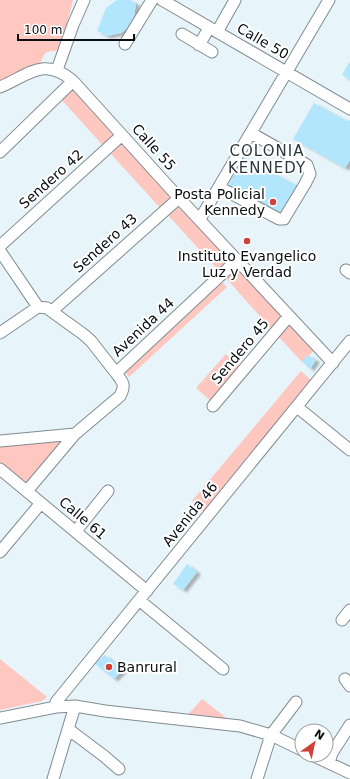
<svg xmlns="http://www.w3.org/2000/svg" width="350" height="779" viewBox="0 0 350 779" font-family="'DejaVu Sans',sans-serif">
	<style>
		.green { fill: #fec7bf }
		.building { fill: #b2e6fd; filter: url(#shadow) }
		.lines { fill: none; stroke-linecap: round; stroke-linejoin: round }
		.minor-casing { stroke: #818c92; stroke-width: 13 }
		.minor { stroke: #fff; stroke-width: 11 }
		.poi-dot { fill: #d04239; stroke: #fff; stroke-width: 1.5 }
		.labels { text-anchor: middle; stroke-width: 4; stroke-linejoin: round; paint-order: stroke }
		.street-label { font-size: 14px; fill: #0a0e10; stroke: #fff }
		.poi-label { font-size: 14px; fill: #0a0e10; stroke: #fff; text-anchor: end }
		.neighbourhood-label { font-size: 15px; letter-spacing: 1px; fill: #2d373b; stroke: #fff }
	</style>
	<defs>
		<filter id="shadow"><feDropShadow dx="4" dy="2.5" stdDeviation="1" flood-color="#0004"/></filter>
	</defs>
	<rect width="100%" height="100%" fill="#e7f4fa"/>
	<path class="green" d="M0,0H73L63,40L59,50C45,53 46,49 40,64L32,66L0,83Z
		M74,85L121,137L107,150L60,98Z
		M124,141L175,199L162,210L111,154Z
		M178,201L232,258L219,271L166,213Z
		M237,263L286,315L274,332L224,276Z
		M220,280L227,287L129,377L123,370Z
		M289,319L316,348L303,363L276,334Z
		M226,354L241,369L213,403L196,388Z
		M301,371L312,381L204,513L192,501Z
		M68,438L26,487L0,466V445Z
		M0,659L47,697L42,701L0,710Z
		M202,699L233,723L186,717Z"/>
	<path class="building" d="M117,0H130L136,3L133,23L121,33L107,36L97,31L106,8Z
		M350,61V80L342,75Z
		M314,103L347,121L350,120V160L345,168L293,139Z
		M244,157L299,187L282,218L227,187Z
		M308,355L316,360L310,369L302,361Z
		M187,564L197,572L183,590L173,584Z
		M105,655L123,670L114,679L94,663Z"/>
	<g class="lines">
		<defs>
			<path id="minor" d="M162,0L350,109
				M217,32L235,0
				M182,34L212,52
				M125,44L152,0
				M199,45L209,28
				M57,70L73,25L84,0
				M0,87C29,75 44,56 73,81L179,198L333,363
				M0,152L73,81
				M219,187L279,219H284L285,217L305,184L310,174L307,165L251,133
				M200,219L329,0
				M0,246L122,135
				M0,251L38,307
				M346,270L350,273
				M52,311L179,198
				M0,333L38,307L47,308L83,334L91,341L116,373
				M213,406L289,316
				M297,407L350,450
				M0,441L75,434
				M0,469L147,591
				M27,491L75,434L120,396C126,385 123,382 116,373L237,260
				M76,531L108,491
				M0,552L41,503
				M139,600L223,669
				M342,620L350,610
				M345,679L350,686
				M56,707V702L350,341
				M0,718L56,707L75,706L105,711L240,726L271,735L302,750
				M68,729L104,756L119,769
				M312,755L350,773
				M329,763L332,753L350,725
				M53,779L75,706
				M257,779L271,735L296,702"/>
		</defs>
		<use href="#minor" class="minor-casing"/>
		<use href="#minor" class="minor"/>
	</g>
	<g class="poi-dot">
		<circle cx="273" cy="202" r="4"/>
		<circle cx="247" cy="241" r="4"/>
		<circle cx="109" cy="667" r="4"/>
	</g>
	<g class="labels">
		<g class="street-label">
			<text transform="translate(263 41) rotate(30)" y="5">Calle 50</text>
			<text transform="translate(154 147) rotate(48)" y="5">Calle 55</text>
			<text transform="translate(51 179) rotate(-42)" y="5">Sendero 42</text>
			<text transform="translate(105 243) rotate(-42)" y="5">Sendero 43</text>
			<text transform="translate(143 327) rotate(-43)" y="5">Avenida 44</text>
			<text transform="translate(240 351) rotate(-50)" y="5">Sendero 45</text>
			<text transform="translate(190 514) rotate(-51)" y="5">Avenida 46</text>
			<text transform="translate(83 518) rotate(40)" y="5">Calle 61</text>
		</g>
		<g class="poi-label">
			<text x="265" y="199">Posta Policial<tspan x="265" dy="16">Kennedy</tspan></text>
			<text x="247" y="261" text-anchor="middle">Instituto Evangelico<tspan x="247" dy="16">Luz y Verdad</tspan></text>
			<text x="117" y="672" text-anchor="start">Banrural</text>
		</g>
		<g class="neighbourhood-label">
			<text x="267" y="156">COLONIA<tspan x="267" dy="17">KENNEDY</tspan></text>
		</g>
	</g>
	<g transform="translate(314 743) rotate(33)"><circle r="19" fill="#ffffff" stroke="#9d9f9f"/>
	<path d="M0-3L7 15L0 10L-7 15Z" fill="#d04239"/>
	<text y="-6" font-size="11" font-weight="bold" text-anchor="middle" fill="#0a0e10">N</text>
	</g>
	<path d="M18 34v6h116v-6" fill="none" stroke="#0a0e10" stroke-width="2"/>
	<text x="24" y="34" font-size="12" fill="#0a0e10" stroke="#ffffff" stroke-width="3" paint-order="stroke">100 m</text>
</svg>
